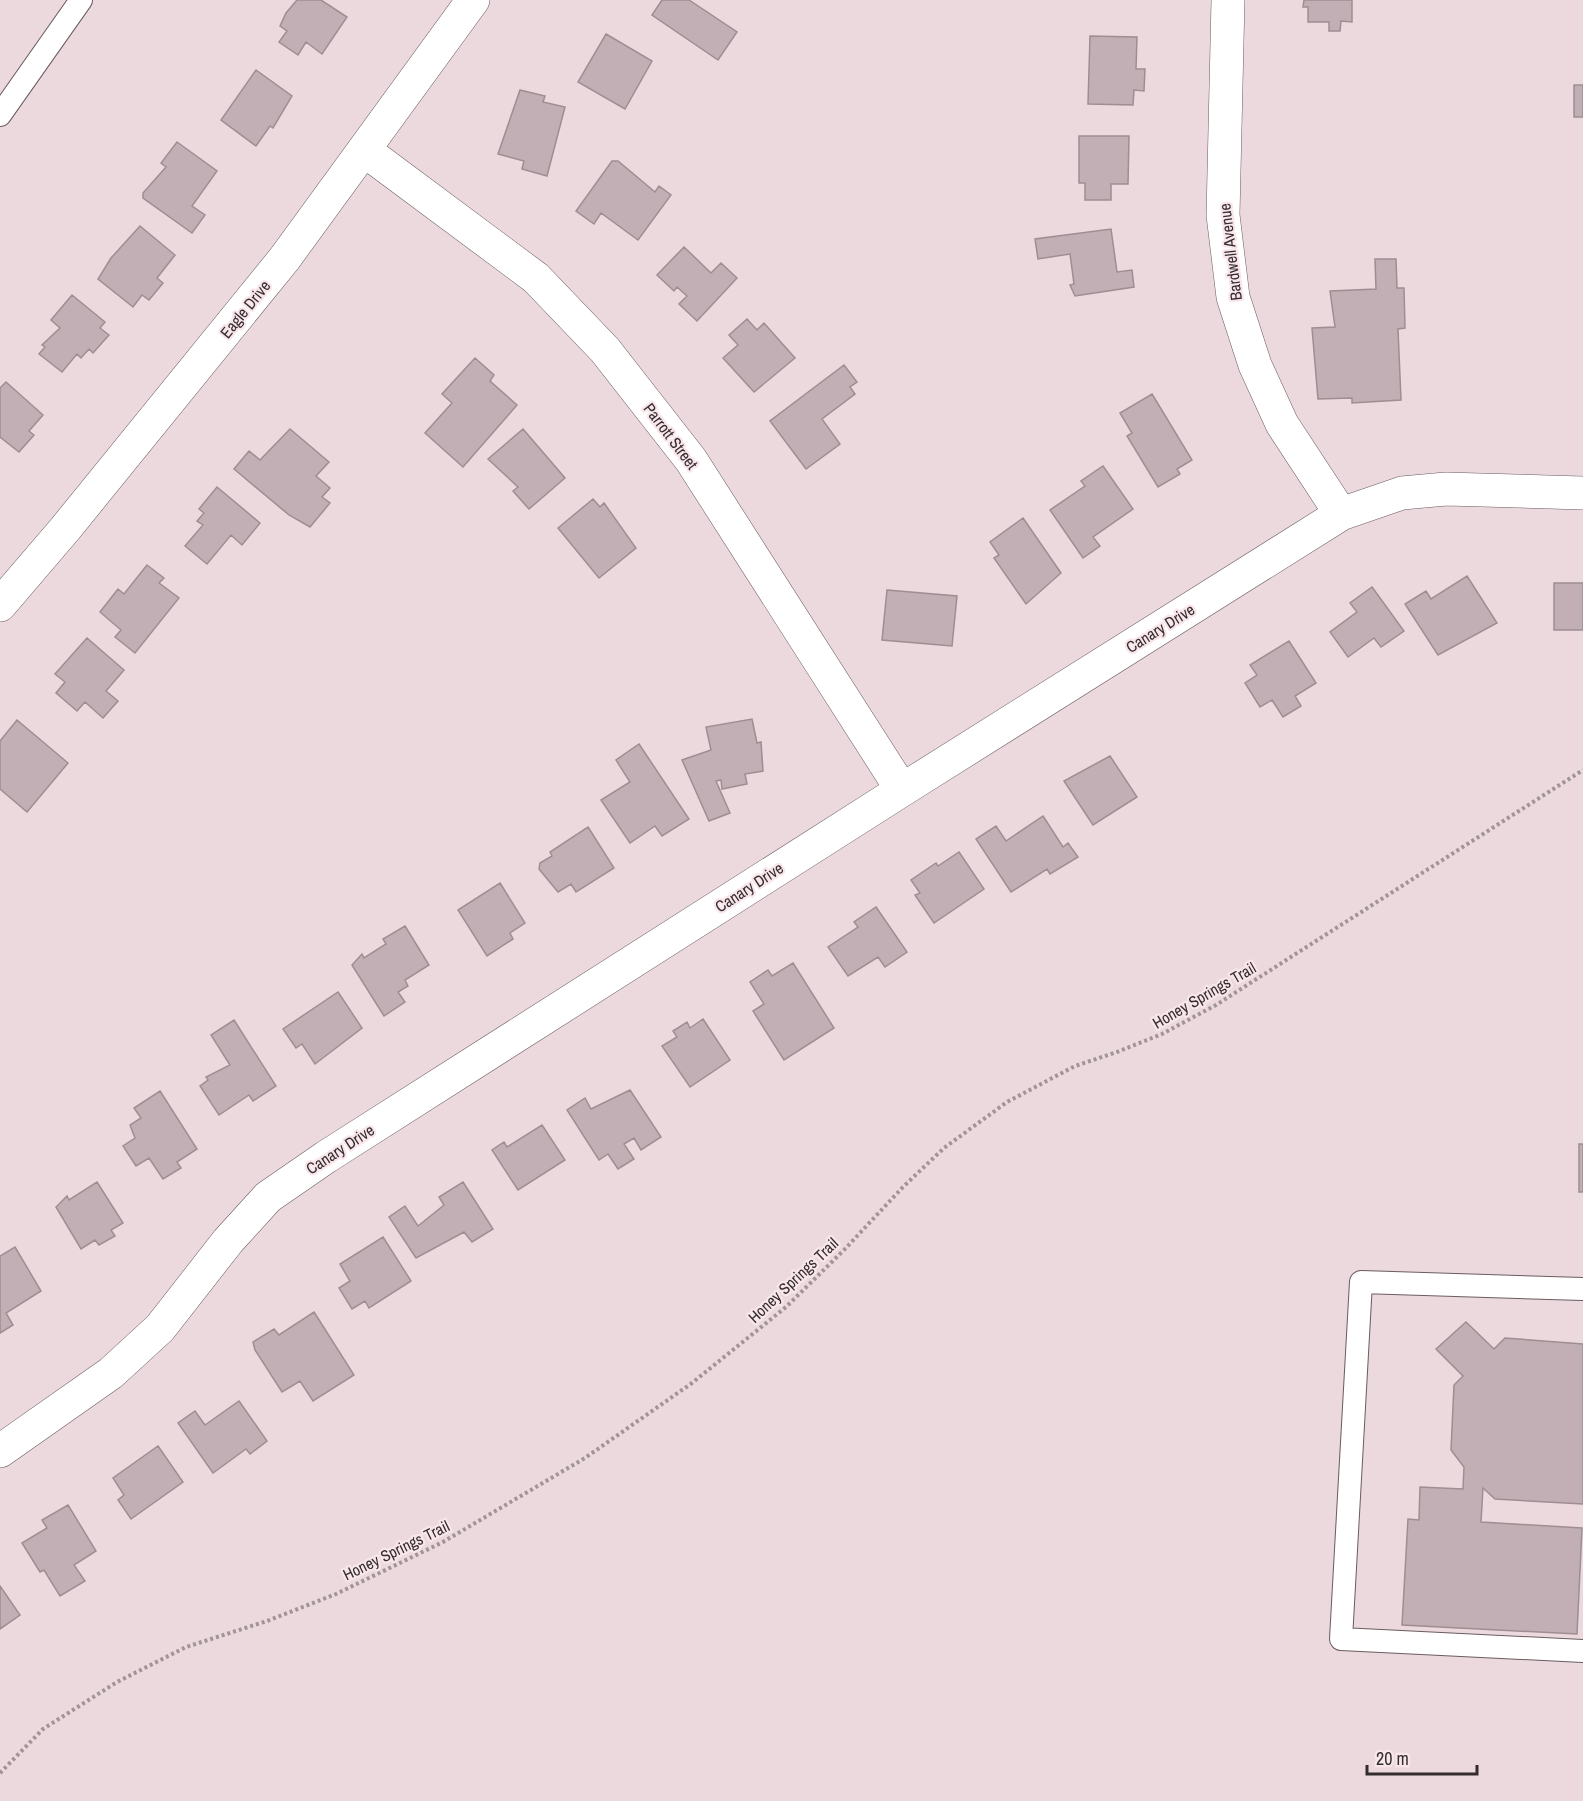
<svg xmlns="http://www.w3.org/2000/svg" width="1583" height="1801" viewBox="0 0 1583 1801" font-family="'Archivo Narrow',sans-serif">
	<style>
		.building { fill: #c1afb5; stroke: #9f8d92; stroke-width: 1.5 }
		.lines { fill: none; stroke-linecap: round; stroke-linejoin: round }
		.lane-casing { stroke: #6b5c60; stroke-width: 24 }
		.street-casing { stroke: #6b5c60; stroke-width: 34 }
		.path { stroke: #a19397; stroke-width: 4; stroke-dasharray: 3 3; stroke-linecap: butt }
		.lane { stroke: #fff; stroke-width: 22 }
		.street { stroke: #fff; stroke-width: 33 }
		.labels { text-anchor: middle; stroke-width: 4.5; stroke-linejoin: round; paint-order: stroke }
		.street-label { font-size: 16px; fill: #342d2f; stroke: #f9e6eb }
	</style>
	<rect width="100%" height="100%" fill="#ebd9de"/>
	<path class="building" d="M297,0H321L347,17L322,54L306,42L298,55L279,42L287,31L280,26L286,13Z
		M662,0H689L737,32L718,60L652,15Z
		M1304,0H1352V22L1341,21L1340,31H1329V22H1308V7H1303Z
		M606,34L652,61L625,109L578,82Z
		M1090,36L1137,37L1136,69H1145L1144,91L1134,90L1133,105L1088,104Z
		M256,70L292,96L273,128L270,126L256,146L221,120Z
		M1574,85H1583V117H1574Z
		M520,90L545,96L543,102L565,107L547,176L522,169L524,161L498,154Z
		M1079,136H1129L1128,184H1111V200H1085V183H1079Z
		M177,142L217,171L192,206L205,215L192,233L143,198V193L166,167L161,163Z
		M612,161H618L655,192L659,186L671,195L638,240L601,213L594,224L576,211Z
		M140,226L175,255L157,278L163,283L149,300L142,295L133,307L98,279L111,258Z
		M1111,229L1117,272L1132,270L1134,287L1075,296L1070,285L1074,284L1070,254L1038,259L1035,239Z
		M684,247L711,273L721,263L737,278L697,321L679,304L687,296L677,287L674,291L657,275Z
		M1375,259H1396L1397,288H1404L1405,328L1398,329L1401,400L1352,403V398L1318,399L1312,328L1335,327L1330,291L1376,289Z
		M72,295L105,322L100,328L109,335L93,353L89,349L81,358L77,354L62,372L39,354L45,347L42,345L60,328L51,320Z
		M747,319L757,330L764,323L795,358L754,392L723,358L738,345L729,335Z
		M475,358L494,375L490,381L517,405L463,467L425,433L452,403L442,394Z
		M844,365L857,382L850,387L855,394L822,419L840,444L806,469L770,421Z
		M6,382L43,415L29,431L34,435L19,452L0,437V388Z
		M1152,394L1192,460L1177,469L1180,474L1158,487L1127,436L1132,433L1120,413Z
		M290,429L329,462L316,476L330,488L322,497L330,503L310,527L289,515L234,469L249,451L260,460Z
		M523,429L565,478L529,509L513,491L518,487L488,459Z
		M1103,466L1133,509L1093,537L1100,546L1083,558L1050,510L1085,486L1081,481Z
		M217,487L260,523L242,545L231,535L207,564L185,546L203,525L197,521L204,513L199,509Z
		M593,499L600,507L604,503L636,548L599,578L558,528Z
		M1023,518L1061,573L1026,604L994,558L999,555L990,542Z
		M147,565L164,578L159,583L179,598L135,653L115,637L121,630L100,612L118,589L124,594Z
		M1467,576L1497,623L1438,655L1405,604L1426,591L1431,599Z
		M1554,583H1583V630H1554Z
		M1372,587L1404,631L1381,647L1374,638L1348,657L1330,632L1357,612L1350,603Z
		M887,590L957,596L952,646L882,640Z
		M87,638L124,670L106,691L118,701L103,718L85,702L77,711L56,693L65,682L55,674Z
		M1289,641L1316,683L1295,696L1301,706L1283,717L1272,700L1260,707L1245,683L1257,675L1250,665Z
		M752,719L757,743L761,742L763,771L745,774L747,784L722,789L721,780L716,781L730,813L709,821L682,760L711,750L706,727Z
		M17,720L68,763L27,812L0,789V741Z
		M639,744L689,819L662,836L655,826L630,843L601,800L630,782L616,760Z
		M1110,756L1137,797L1093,825L1064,781Z
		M1043,816L1063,847L1068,843L1078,857L1050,874L1047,869L1011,892L976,839L996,826L1006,841Z
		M588,827L614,868L576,892L571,884L558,892L539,869L540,863L552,856L550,852Z
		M959,852L984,889L934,923L915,895L920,893L911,880L936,863L938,866Z
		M500,883L525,923L510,933L513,939L487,956L458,910Z
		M876,907L907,952L885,967L878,957L848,976L828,947L858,927L854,922Z
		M405,926L429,965L405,980L408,986L398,992L405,1002L384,1016L352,965L362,954L364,958L386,944L383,939Z
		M793,963L834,1028L784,1060L753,1011L764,1004L750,982L768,970L772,976Z
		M338,992L362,1028L315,1064L302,1044L296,1048L283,1029Z
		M703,1019L730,1060L690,1087L662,1046L677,1037L673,1031L687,1022L690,1028Z
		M234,1020L276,1086L253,1101L249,1095L219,1115L200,1086L208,1080L206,1077L230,1065L211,1035Z
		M630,1090L661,1137L641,1150L634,1138L624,1144L634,1159L618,1169L608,1154L599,1160L567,1110L585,1098L591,1109Z
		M160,1091L197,1149L177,1162L181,1168L163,1179L149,1158L136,1166L123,1146L135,1138L130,1125L141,1118L134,1108Z
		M542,1125L565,1160L518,1190L492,1150L504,1142L507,1147Z
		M1579,1144H1583V1192H1579Z
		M97,1182L123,1223L111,1230L115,1236L99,1245L95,1240L81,1249L56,1207L67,1196L69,1200Z
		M463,1182L493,1229L472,1242L464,1232L416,1258L389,1217L405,1206L418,1226L444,1205L439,1197Z
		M383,1237L411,1281L369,1308L365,1301L352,1309L339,1288L350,1281L340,1264Z
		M15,1247L41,1291L6,1313L13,1325L0,1333V1256Z
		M314,1312L354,1375L313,1401L300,1381L282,1392L255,1350L253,1342L274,1329L279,1335Z
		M1466,1322L1494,1349L1505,1338L1583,1344V1504L1495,1499L1483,1488L1481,1522L1582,1528L1577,1634L1402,1625L1408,1519L1419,1520L1420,1487L1463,1489L1464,1467L1451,1450L1454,1385L1463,1376L1436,1349Z
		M239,1401L267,1441L250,1454L246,1449L213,1473L178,1423L195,1411L205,1425Z
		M158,1446L183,1482L131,1519L118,1500L124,1495L113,1478Z
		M68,1505L96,1551L74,1565L85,1581L60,1596L44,1570L40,1572L22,1543L47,1528L42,1520Z
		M0,1586L20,1615L0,1629Z"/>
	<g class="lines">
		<defs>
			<path id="lane" d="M0,115L81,0
				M1583,1289L1361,1282L1341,1639L1583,1651"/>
			<path id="street" d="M1228,0L1223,215L1233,297L1255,365L1282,424L1341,514
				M364,150L536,278L605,350L691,460L902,790
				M0,605L65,529L285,258L473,0
				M0,1451L111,1373L160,1328L228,1241L268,1197L326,1157L902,790L1341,514L1402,493L1446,489L1583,493"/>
		</defs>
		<use href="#lane" class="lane-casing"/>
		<use href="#street" class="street-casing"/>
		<path class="path" d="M0,1773L43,1729L117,1682L186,1647L267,1621L336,1594L443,1542L585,1458L692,1383L786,1307L844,1250L903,1187L944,1148L1007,1102L1075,1066L1117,1052L1162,1034L1216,1005L1583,770"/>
		<use href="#lane" class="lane"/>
		<use href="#street" class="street"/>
	</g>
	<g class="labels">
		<g class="street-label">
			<text transform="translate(1230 252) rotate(-97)" y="6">Bardwell Avenue</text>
			<text transform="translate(245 309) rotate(-51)" y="6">Eagle Drive</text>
			<text transform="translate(671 436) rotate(53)" y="6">Parrott Street</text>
			<text transform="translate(1160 628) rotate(-32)" y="6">Canary Drive</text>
			<text transform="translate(749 887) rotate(-33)" y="6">Canary Drive</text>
			<text transform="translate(1204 995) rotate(-30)" y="6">Honey Springs Trail</text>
			<text transform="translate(340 1149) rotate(-33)" y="6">Canary Drive</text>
			<text transform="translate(793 1280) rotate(-43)" y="6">Honey Springs Trail</text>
			<text transform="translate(396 1550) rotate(-26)" y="6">Honey Springs Trail</text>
		</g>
	</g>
	<path d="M1367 1765v9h110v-9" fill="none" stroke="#342d2f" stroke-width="3"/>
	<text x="1376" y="1765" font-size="18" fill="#342d2f" stroke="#f9e6eb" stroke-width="4.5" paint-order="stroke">20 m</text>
</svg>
